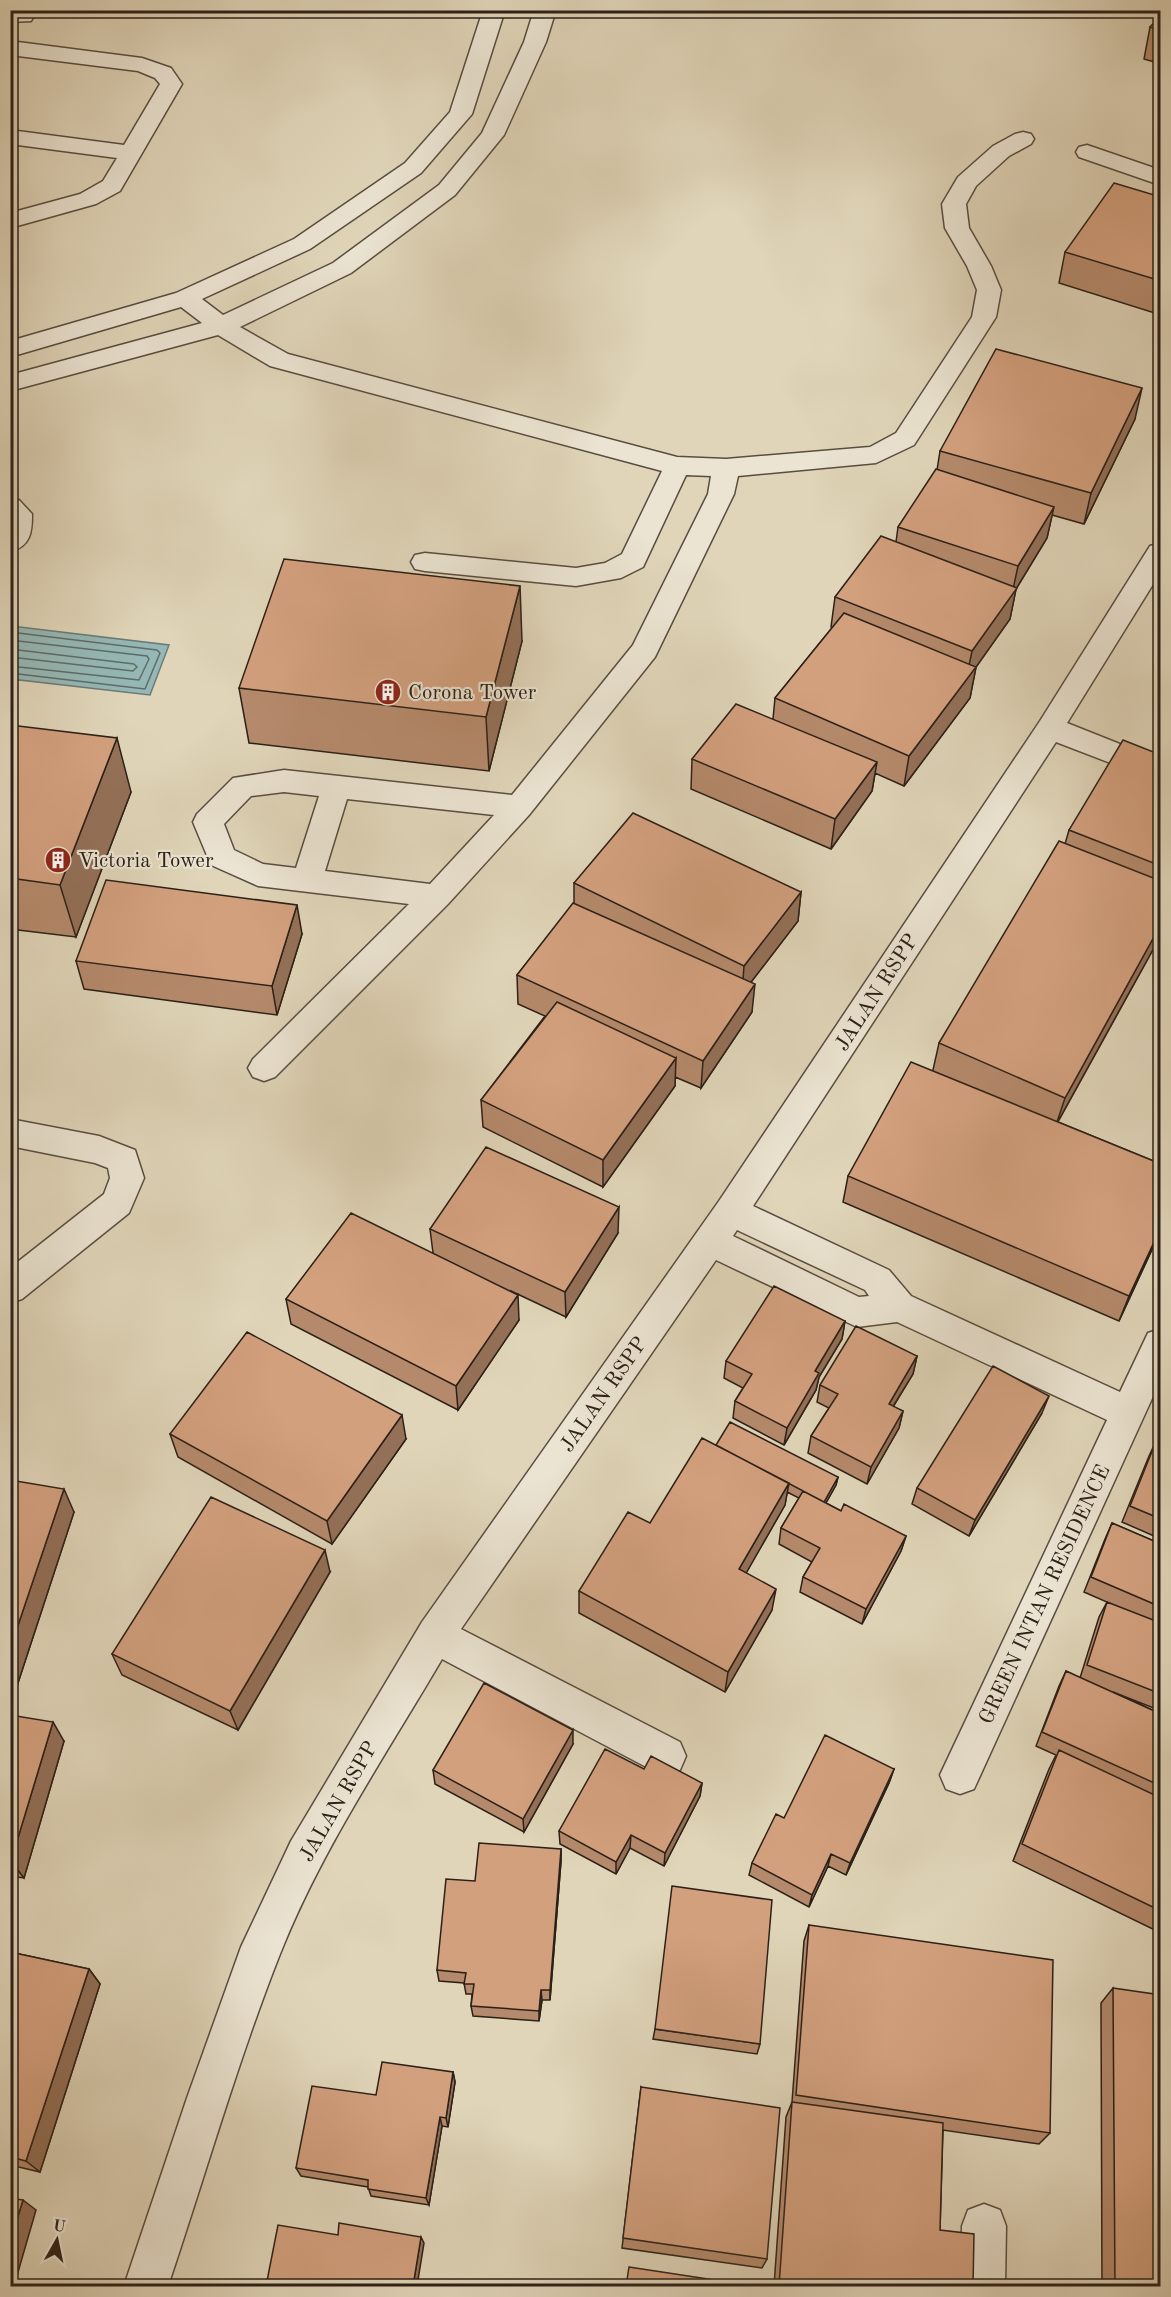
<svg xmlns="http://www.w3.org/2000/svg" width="1171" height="2297" viewBox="0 0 1171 2297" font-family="'Old Standard TT',serif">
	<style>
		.water { fill: #95b8b6; stroke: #6b7b77; stroke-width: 1.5 }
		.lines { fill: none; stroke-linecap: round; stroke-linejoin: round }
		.shore { stroke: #606c67; stroke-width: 1.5 }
		.minor-casing { stroke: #594d40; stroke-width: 3 }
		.minor { fill: #ebe4d2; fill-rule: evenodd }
		.wall { fill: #b58a6c; stroke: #2c2018; stroke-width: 1.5 }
		.shaded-wall { fill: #947058; stroke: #2c2018; stroke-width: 1.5 }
		.building { fill: #d3a07e; stroke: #2c2018; stroke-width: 1.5 }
		.labels { text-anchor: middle; stroke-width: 4.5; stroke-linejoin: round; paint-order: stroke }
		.poi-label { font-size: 21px; fill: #2c2018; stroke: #ebe4d2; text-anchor: start }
		.street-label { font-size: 21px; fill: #2c2018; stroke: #ebe4d2 }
	</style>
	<rect width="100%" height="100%" fill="#e0d5b9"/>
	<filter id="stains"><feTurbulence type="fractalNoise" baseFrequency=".00333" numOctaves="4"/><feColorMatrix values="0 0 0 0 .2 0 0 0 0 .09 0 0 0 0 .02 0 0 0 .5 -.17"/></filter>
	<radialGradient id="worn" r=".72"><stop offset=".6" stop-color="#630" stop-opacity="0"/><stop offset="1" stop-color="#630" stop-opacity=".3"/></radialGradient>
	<path class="water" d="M11,626L169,645L150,695L11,679Z"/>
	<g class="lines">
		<path class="shore" d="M10,632L157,650L160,653L145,689L10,673
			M10,640L147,656L149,659L139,680L10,666
			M10,649L134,664L137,667L133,671L10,657"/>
		<defs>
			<path id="minor" d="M10,10H37L31,21L10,22Z
				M483,10H505L472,114L421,173L310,249L202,299L223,315L333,263L439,185L482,133L524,42L534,10H556L546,42L504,135L455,195L351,273L240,327L288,354L677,457L726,459L870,447L896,433L972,317L977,290L967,266L945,228L942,204L958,177L993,146L1015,134L1023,132L1031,134L1034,139L1031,144L1009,156L976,186L966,204L969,228L991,266L1001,290L996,317L914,445L876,463L738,476L734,494L655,657L529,815L448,904L275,1077L264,1081L253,1077L248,1068L253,1059L409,904L258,886L211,865L193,822L197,814L233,778L284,770L512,795L633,645L708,494L711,476L686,475L643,567L621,578L576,586L425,571L415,569L411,562L415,555L425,553L576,568L605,563L622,554L662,471L270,366L218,335L10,391V375L202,323L181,307L10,357V341L176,293L294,239L405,163L450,112ZM284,792L319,796L296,868L263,864L234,850L224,824L251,796ZM347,799L494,815L430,884L325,871Z
				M10,41L142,58L171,68L182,84L120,191L96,204L10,228V213L80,194L103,181L117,158L10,144V130L124,145L160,84L155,78L138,71L10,55Z
				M1087,145L1160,170V185L1079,157L1076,152L1079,147Z
				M10,497L19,500L32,514C32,532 31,546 10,552Z
				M1160,543V573L1067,723L1160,760V782L1056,742L753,1206L889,1270L911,1296L1120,1392L1148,1333L1160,1329V1381L974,1789L960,1794L946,1789L940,1775L1107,1420L897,1322L857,1327L716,1260L461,1629L680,1742L686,1756L680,1770L666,1775L652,1770L442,1659C386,1755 321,1850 280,1954C237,2063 205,2176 168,2286H124L187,2098L241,1947L291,1841L422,1622L719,1201L1040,721L1150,546ZM737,1230L865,1290L869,1296L859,1297L733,1236Z
				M10,1119L99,1136L135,1150L144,1178L129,1213L22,1299L10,1303V1268L104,1194L110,1178L108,1168L95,1163L10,1146Z
				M984,2204L1000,2210L1006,2226L1005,2286H961L962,2226L968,2210Z"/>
		</defs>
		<use href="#minor" class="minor-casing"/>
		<use href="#minor" class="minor"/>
	</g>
	<path class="wall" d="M1161,16V64L1144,59L1150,27Z
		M1161,197V315L1059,283L1065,252Z
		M1135,419L1084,524L1052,515L1047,538L1016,589L1010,619L976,667L970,698L904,786L875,773L872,791L831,849L691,789L692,759L773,719L775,698L832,628L831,627L835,597L896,542L898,527L937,470L940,451Z
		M522,641L489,771L249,743L239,688Z
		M10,725L131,792L76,937L10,929Z
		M1161,755V935L1058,1122L1161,1164V1230L1119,1321L843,1202L848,1176L933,1070L939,1043L1065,844L1069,830Z
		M574,883L801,892L798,921L751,982L752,1012L701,1088L675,1077V1086L603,1187L483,1127L481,1100L545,1016L518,1004L517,975L574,903Z
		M302,934L277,1015L84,989L76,961Z
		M430,1229L618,1233L566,1317L511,1291L519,1320L458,1410L291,1324L286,1299L433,1253Z
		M845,1321L842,1339L819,1377L816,1390L784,1445L733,1418L735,1401L743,1388L724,1378L726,1361Z
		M917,1356L913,1374L893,1407L903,1411L899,1428L867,1484L808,1453L811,1436L829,1408L817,1402L820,1385Z
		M1042,1413L969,1536L912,1504L917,1488Z
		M170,1434L406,1439L332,1544L178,1457Z
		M1157,1439L1161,1441V1539L1122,1522L1149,1456Z
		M716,1445L838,1477L836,1485L826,1503L841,1511L906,1536L901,1551L862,1624L800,1592L803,1577L812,1562L779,1544L781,1528L799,1498L787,1492L785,1505L746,1573L772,1610L725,1692L579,1613V1591L650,1523Z
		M10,1480L74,1512L15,1692H10Z
		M1112,1523L1161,1544V1711L1113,1692L1161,1714V1933L1013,1861L1049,1769L1056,1755L1036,1746L1059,1686L1066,1671L1080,1678L1099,1617L1107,1602L1084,1592L1105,1539Z
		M330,1572L238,1730L122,1675L112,1654Z
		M10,1715L64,1741L24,1878L10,1876Z
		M573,1744L524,1832L435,1784L433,1770Z
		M644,1769L702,1783L700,1796L664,1866L630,1848L616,1874L560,1844L559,1831Z
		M894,1769L889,1783L846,1875L828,1866L809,1907L749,1875L752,1863L784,1818Z
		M561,1849V1861L550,2000H542L539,2021L473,2016L471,2006L472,1994H466L464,1983L439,1981L437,1970L475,1881Z
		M809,1925L1050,2133L1039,2144L943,2130L940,2230L973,2286H774L786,2117L792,2102L804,1941Z
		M10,1952L89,1969L100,1984L40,2172L10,2165Z
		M1113,1988L1161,2286H1102L1101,2003Z
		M655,2029L760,2044L757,2054L653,2039Z
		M453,2072L455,2082L448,2127L442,2126L429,2205L371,2196L368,2187L301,2176L296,2168L376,2095Z
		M641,2087L767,2259L762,2268L622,2248Z"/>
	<path class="shaded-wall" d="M1142,388L1135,419L1084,524L1091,493Z
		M1054,507L1047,538L1016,589L1010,619L976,667L970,698L904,786L909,756L966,680L972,651L1012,594L1018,566Z
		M520,586L522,641L489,771L486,717Z
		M117,738L131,792L76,937L60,885Z
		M877,762L872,791L831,849L835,819Z
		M801,892L798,921L742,994L744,966Z
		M297,905L302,934L277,1015L272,986Z
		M1161,924V935L1056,1125L1065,1098Z
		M755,984L752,1012L701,1088L703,1061Z
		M676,1058L675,1086L603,1187V1160Z
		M619,1207L618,1233L566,1317L565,1292Z
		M1161,1227V1230L1119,1321L1129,1296Z
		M518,1295L519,1320L458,1410L456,1386Z
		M845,1321L842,1339L819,1377L816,1390L784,1445L787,1428L815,1371Z
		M917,1356L913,1374L884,1421L889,1404Z
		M1049,1396L1042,1413L969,1536L975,1520Z
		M903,1411L899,1428L867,1484L871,1467Z
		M402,1415L406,1439L332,1544L327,1521Z
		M838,1477L836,1485L822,1510L824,1502Z
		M789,1483L785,1505L736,1591L739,1569Z
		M64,1489L74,1512L15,1692L10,1685V1649Z
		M906,1536L901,1551L862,1624L866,1609Z
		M325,1550L330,1572L238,1730L230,1711Z
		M776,1589L772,1610L725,1692L728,1672Z
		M53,1722L64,1741L24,1878L11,1861Z
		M573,1730V1744L524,1832L523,1819Z
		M894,1769L889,1783L846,1875L850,1863Z
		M702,1783L700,1796L664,1866L665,1853Z
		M631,1835L630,1848L616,1874V1862Z
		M561,1849V1861L550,2000V1990Z
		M831,1854L828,1866L809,1907L812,1895Z
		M89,1969L100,1984L40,2172L26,2161Z
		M541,1990L542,2000L539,2021V2011Z
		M453,2072L455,2082L448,2127L446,2118Z
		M440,2117L442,2126L429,2205L426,2198Z
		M23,2200L36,2210L14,2286H10V2242Z
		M421,2237L424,2243L417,2286H413Z"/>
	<path class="building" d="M1161,16V31L1150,27Z
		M1114,183L1161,197V281L1065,252Z
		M996,349L1142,388L1091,493L940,451Z
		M936,469L1054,507L1018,566L898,527Z
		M881,536L1017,588L972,651L835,597Z
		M284,559L520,586L486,717L239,688Z
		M844,613L976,667L909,756L775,698Z
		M736,704L877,762L835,819L692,759Z
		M10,725L117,738L60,885L10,878Z
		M1123,740L1161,755V866L1069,830Z
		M633,813L801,892L744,966L574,883Z
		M1059,841L1161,881V924L1065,1098L939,1043Z
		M106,880L297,905L272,986L76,961Z
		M573,903L755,984L703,1061L517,975Z
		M557,1002L676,1058L603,1160L481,1100Z
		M911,1062L1161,1164V1227L1129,1296L848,1176Z
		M486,1147L619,1207L565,1292L430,1229Z
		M351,1213L518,1295L456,1386L286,1299Z
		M774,1286L845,1321L815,1371L819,1373L787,1428L735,1401L752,1374L726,1361Z
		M856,1326L917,1356L889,1404L903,1411L871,1467L811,1436L838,1394L820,1385Z
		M247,1332L402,1415L327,1521L170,1434Z
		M993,1366L1049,1396L975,1520L917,1488Z
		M730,1422L838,1477L824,1502L716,1445Z
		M702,1438L789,1483L739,1569L776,1589L728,1672L579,1591L628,1512L650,1523Z
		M1157,1439L1161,1441V1519L1130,1506Z
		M10,1480L64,1489L10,1649Z
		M803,1491L841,1511L844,1504L906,1536L866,1609L803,1577L820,1548L781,1528Z
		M211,1497L325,1550L230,1711L112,1654Z
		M1112,1523L1161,1544V1607L1091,1577Z
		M1107,1602L1161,1623V1694L1087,1665Z
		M1066,1671L1161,1714V1786L1042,1732Z
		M484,1683L573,1730L523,1819L433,1770Z
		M10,1715L53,1722L11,1861H10Z
		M825,1735L894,1769L850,1863L831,1854L812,1895L752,1863L776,1814L784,1818Z
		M605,1749L644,1769L651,1756L702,1783L665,1853L631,1835L616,1862L559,1831Z
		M1059,1750L1161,1798V1911L1022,1844Z
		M479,1843L561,1849L550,1990H541L539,2011L471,2006L474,1984H464L466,1973L437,1970L446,1879L475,1881Z
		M672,1886L772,1900L760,2044L655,2029Z
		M809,1925L1053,1960L1050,2133L796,2095Z
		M10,1952L89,1969L26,2161L10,2157Z
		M1113,1988L1161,1995V2286H1115Z
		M382,2062L453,2072L446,2118L440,2117L426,2198L368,2189V2180L296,2168L312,2086L376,2095Z
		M641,2087L780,2108L767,2259L623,2238Z
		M792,2102L943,2123L940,2230L974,2234L973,2286H779Z
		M10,2198L23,2200L10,2242Z
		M339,2223L421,2237L413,2286H266L278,2225L338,2235Z
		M629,2267L754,2286H626Z"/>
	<defs>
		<symbol id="building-disc" viewBox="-11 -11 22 22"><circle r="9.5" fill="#8f2418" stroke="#ebe4d2"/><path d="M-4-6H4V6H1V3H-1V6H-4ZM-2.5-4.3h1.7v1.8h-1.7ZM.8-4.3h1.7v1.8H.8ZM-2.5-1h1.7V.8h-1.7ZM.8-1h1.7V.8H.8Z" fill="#fff"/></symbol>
	</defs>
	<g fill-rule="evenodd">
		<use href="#building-disc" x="373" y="677" width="30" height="30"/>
		<use href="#building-disc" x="43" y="845" width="30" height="30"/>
	</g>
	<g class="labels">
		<g class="poi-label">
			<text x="408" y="699">Corona Tower</text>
			<text x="78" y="867">Victoria Tower</text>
		</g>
		<g class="street-label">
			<text transform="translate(876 992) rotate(-57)" y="7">JALAN RSPP</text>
			<text transform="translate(603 1394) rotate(-55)" y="7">JALAN RSPP</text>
			<text transform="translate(1044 1594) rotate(-65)" y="7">GREEN INTAN RESIDENCE</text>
			<text transform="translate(338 1801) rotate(-60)" y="7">JALAN RSPP</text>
		</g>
	</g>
	<rect width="1171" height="2297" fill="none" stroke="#e0d5b9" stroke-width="36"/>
	<rect x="12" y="12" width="1147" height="2273" fill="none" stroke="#2c2018" stroke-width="3"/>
	<rect x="18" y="18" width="1135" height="2261" fill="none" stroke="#2c2018" stroke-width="1.5"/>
	<g transform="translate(57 2240) rotate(9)" stroke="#ebe4d2" stroke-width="4.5" paint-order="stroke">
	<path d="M0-4.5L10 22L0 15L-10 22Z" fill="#2c2018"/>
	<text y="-9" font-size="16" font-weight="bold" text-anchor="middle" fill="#2c2018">U</text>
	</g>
	<rect width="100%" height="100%" filter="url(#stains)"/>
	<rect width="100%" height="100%" fill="url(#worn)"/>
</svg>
